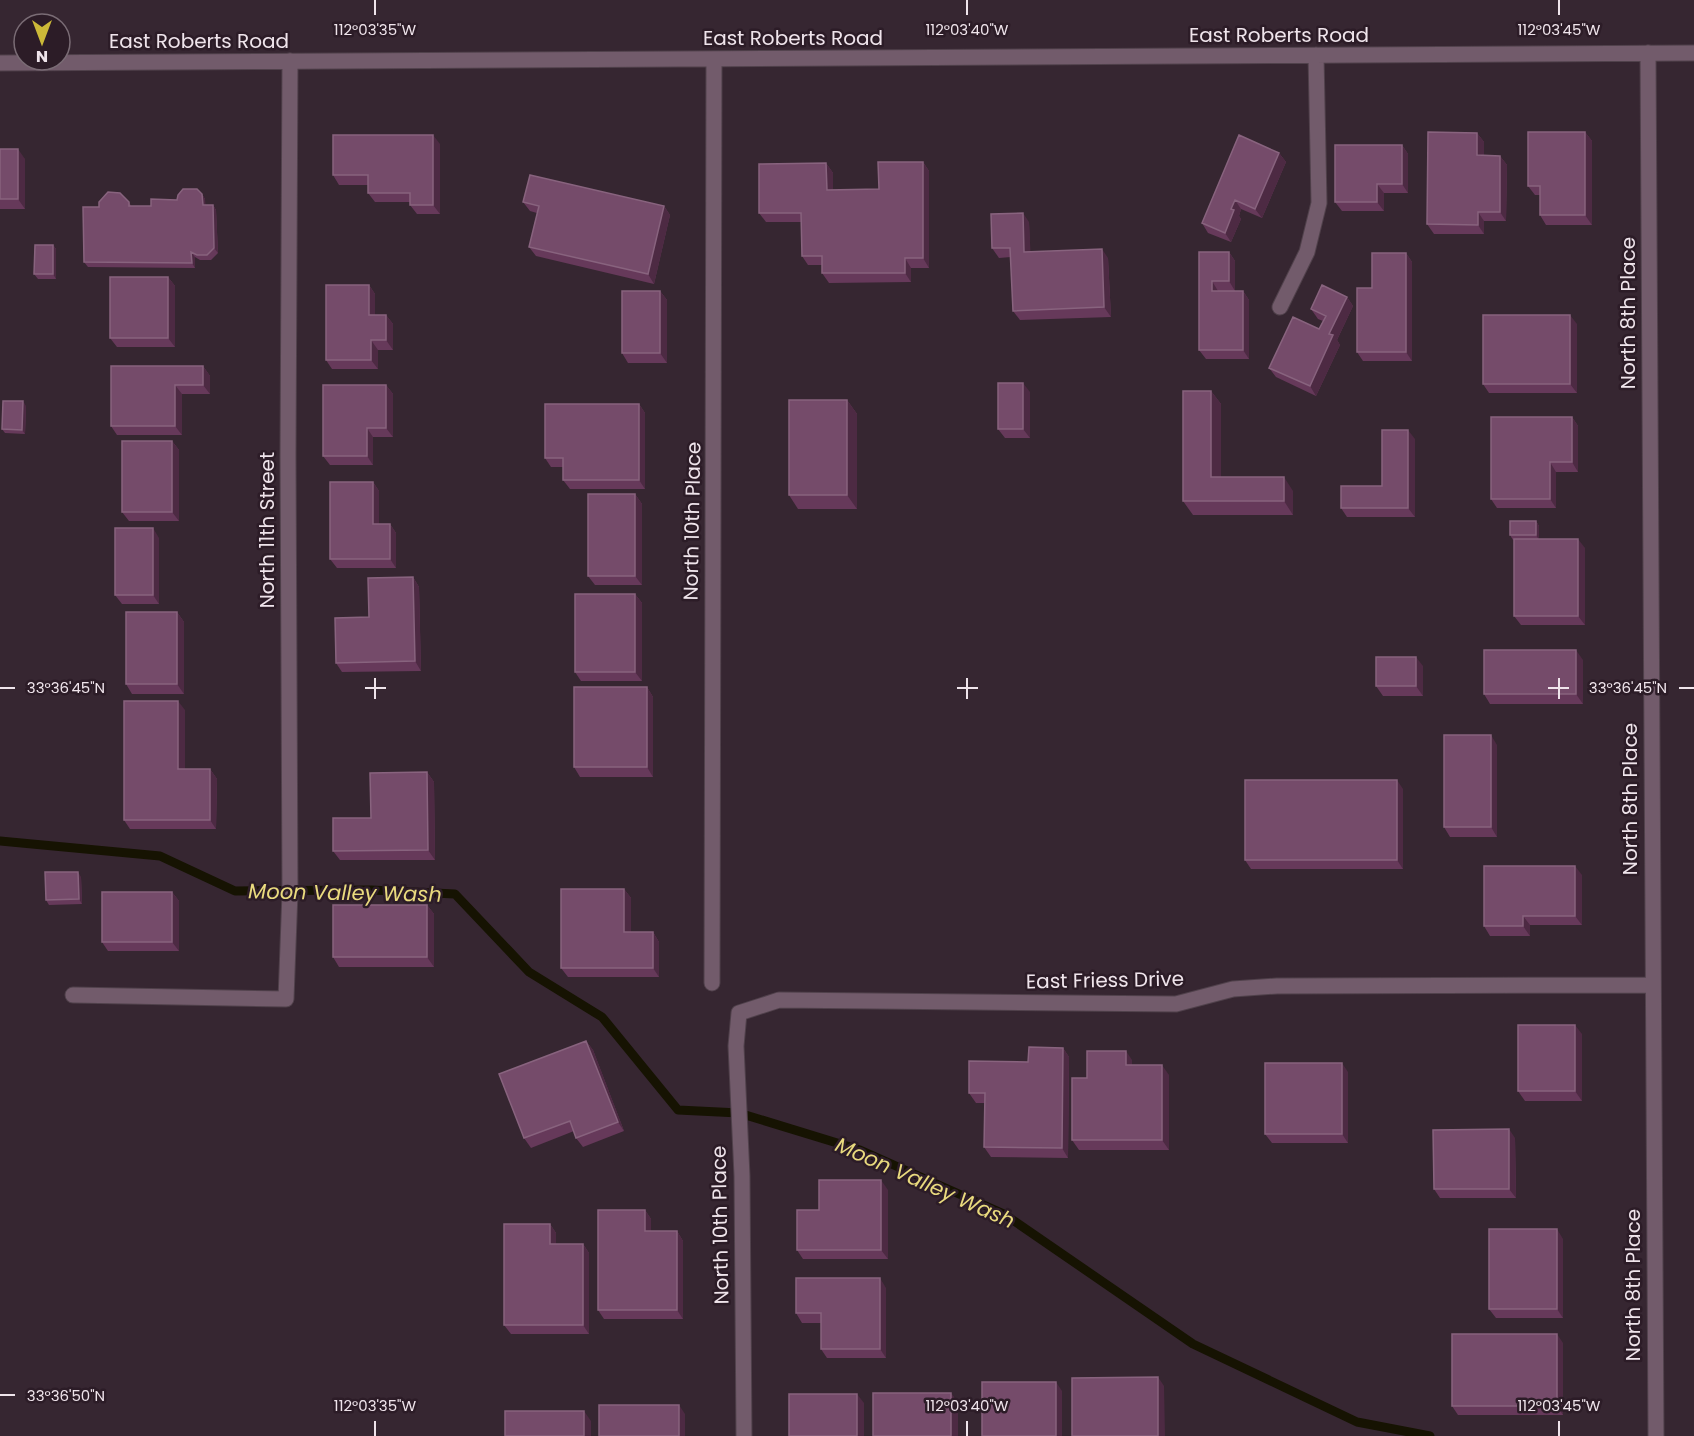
<svg xmlns="http://www.w3.org/2000/svg" width="1694" height="1436" viewBox="0 0 1694 1436" font-family="Poppins,sans-serif">
	<style>
		.lines { fill: none; stroke-linecap: round; stroke-linejoin: round }
		.stream { stroke: #161302; stroke-width: 9 }
		.minor-casing { stroke: #50414b; stroke-width: 17 }
		.minor { stroke: #725b6b; stroke-width: 15 }
		.wall { fill: #66395a }
		.shaded-wall { fill: #4d2a43 }
		.building { fill: #754b6a; stroke: #88637e; stroke-width: 1.5 }
		.ticks { fill: none; stroke: #efe4eb; stroke-width: 2 }
		.labels { text-anchor: middle; stroke-width: 5; stroke-linejoin: round; paint-order: stroke }
		.street-label { font-size: 20px; fill: #efe4eb; stroke: #2c1c27 }
		.water-label { font-size: 21px; font-style: italic; fill: #e9da7e; stroke: #2c1c27 }
		.ticks-label { font-size: 15px; text-anchor: middle; fill: #efe4eb; stroke: #2c1c27; stroke-width: 5; stroke-linejoin: round; paint-order: stroke }
	</style>
	<rect width="100%" height="100%" fill="#362631"/>
	<g class="lines">
		<path class="stream" d="M0,841L160,856L235,891L371,890L455,894L529,972L602,1017L678,1110L739,1113L860,1150L1004,1214L1193,1344L1357,1422L1430,1436"/>
		<defs>
			<path id="minor" d="M1648,53L1656,1436
				M0,63L1694,53
				M1280,307L1307,252L1319,203L1316,55
				M712,983L714,59
				M73,995L286,999L290,892L288,456L290,61
				M744,1436L742,1176L736,1046L739,1013L779,1000L1176,1004L1233,989L1277,986L1652,985"/>
		</defs>
		<use href="#minor" class="minor-casing"/>
		<use href="#minor" class="minor"/>
	</g>
	<path class="wall" d="M1585,132L1592,141V225H1546L1540,215V195H1535L1528,186Z
		M1477,133L1484,142V155L1500,156L1507,165L1506,221H1484V234H1434L1427,224Z
		M440,144V214H417L410,205V202H375L368,193V185H339L333,175Z
		M1402,145L1408,154V193H1384V211H1342L1335,202Z
		M0,149L25,159V209H0Z
		M1279,153L1286,162L1262,218L1241,209L1239,216L1241,219L1231,242L1208,233L1202,223Z
		M923,162L929,171V268H911V282L829,283L822,273V265H808L802,256V222H766L759,213L826,163L833,173V190L879,189Z
		M202,194L205,199V205H213L216,210L218,253L211,260H200L195,257V268L88,267L84,262L99,207L129,202L131,206H151Z
		M523,202L664,206L670,215L654,284L536,256L529,247L537,213L530,211Z
		M1029,222L1030,252L1108,258L1111,317L1020,320L1013,311L1011,257L999,258L992,248Z
		M53,245L56,249V279H38L34,274Z
		M1199,252H1229L1235,261V291H1243L1249,300V359H1206L1199,350Z
		M1406,253L1412,262V361H1363L1357,352L1372,288Z
		M168,277L175,286V347H117L110,338Z
		M369,285L375,294V315H386L393,324V350H378V369H332L326,360Z
		M660,291L667,300V363H628L622,353Z
		M1347,297L1353,306L1337,340L1340,345L1316,396L1276,377L1269,368L1319,329L1323,321L1318,319L1311,309Z
		M1577,324V393H1489L1483,384Z
		M203,366L210,376V394H182V435H117L111,426Z
		M386,385L393,394V437H373V465H330L323,456Z
		M1211,391L1221,404V477L1293,491V515H1193L1183,501Z
		M1030,392V438H1005L998,429Z
		M847,400L857,414V509H798L789,495Z
		M639,404L645,413V489H570L563,480V467H551L545,458Z
		M26,406L25,434L5,433L2,429Z
		M1572,417L1578,426V472H1556V508H1497L1491,499Z
		M1415,439V517H1347L1341,508L1382,486Z
		M172,441L179,450V521H129L122,512Z
		M373,482L379,491V524H390L396,533V568H337L330,559Z
		M635,494L642,504V585H595L588,576Z
		M1536,521L1539,526V539L1585,548V625H1521L1514,616V540H1513L1510,535Z
		M159,538V604H122L115,595Z
		M413,577L419,587L421,671L342,672L336,663Z
		M635,594L642,603V681H581L575,672Z
		M177,612L184,622V694H132L126,684Z
		M1583,660V704H1490L1484,694Z
		M1423,666V696H1383L1376,686Z
		M647,687L653,697V777H580L574,767Z
		M185,710V769H210L217,779L216,829H130L124,820Z
		M1497,745V837H1450L1444,827Z
		M427,772L434,782L435,860H340L333,851L371,818Z
		M1403,789V869H1251L1245,860Z
		M1582,875V925H1530V936H1490L1484,926Z
		M81,877L82,904L49,905L46,900Z
		M624,889L631,898V932H653L659,942V977H568L561,968Z
		M172,892L179,901V951H108L102,942Z
		M427,905L434,914V967H339L333,957Z
		M1582,1034V1101H1525L1518,1091Z
		M586,1041L593,1050L624,1131L583,1147L576,1138L574,1131L531,1148L524,1138Z
		M1063,1048L1069,1057L1068,1158L991,1157L984,1147L985,1103H976L969,1093L1028,1062Z
		M1132,1060V1065L1169,1075V1150H1079L1072,1140L1087,1078Z
		M1348,1072V1143H1272L1265,1134Z
		M1515,1138L1516,1198H1440L1434,1189Z
		M888,1190V1259H803L797,1250L819,1210Z
		M645,1210L651,1219V1231H677L683,1241V1319H604L598,1310Z
		M550,1224L556,1233V1244H583L589,1253V1334H511L504,1325Z
		M1563,1239V1318H1496L1489,1309Z
		M886,1288V1358H827L821,1349V1323H802L796,1313Z
		M1563,1343V1415H1458L1452,1406Z"/>
	<path class="shaded-wall" d="M1585,132L1592,141V225L1585,215Z
		M1477,133L1484,142V164L1477,155Z
		M433,135L440,144V214L433,205Z
		M1402,145L1408,154V193L1402,184Z
		M18,149L25,159V209L18,199Z
		M1279,153L1286,162L1262,218L1255,209Z
		M1500,156L1507,165L1506,221L1500,212Z
		M923,162L929,171V268L923,258Z
		M826,163L833,173V199L827,190Z
		M1377,184L1384,193V211L1377,202Z
		M202,194L205,199L206,209L203,205Z
		M1235,200L1241,209L1239,216L1241,219L1231,242L1225,233L1231,209Z
		M213,205L216,210L218,253L214,248Z
		M664,206L670,215L654,284L648,274Z
		M1478,212L1484,221V234L1478,225Z
		M1023,213L1029,222L1031,262L1024,252Z
		M53,245L56,249V279L53,274Z
		M1102,249L1108,258L1111,317L1104,307Z
		M191,252L195,257V268L192,263Z
		M1229,252L1235,261V291L1229,281Z
		M1406,253L1412,262V361L1406,352Z
		M905,258L911,268V282L905,273Z
		M168,277L175,286V347L168,338Z
		M1212,281L1218,291H1212Z
		M369,285L375,294V324L369,315Z
		M660,291L667,300V363L660,353Z
		M1243,291L1249,300V359L1243,350Z
		M1347,297L1353,306L1337,340L1340,345L1316,396L1310,386L1329,334Z
		M386,315L393,324V350L386,340Z
		M1570,315L1577,324V393L1570,384Z
		M371,340L378,350V369L371,360Z
		M203,366L210,376V394L203,385Z
		M1023,383L1030,392V438L1023,429Z
		M175,385L182,394V435L175,426Z
		M386,385L393,394V437L386,428Z
		M1211,391L1221,404V491L1211,477Z
		M847,400L857,414V509L847,495Z
		M23,401L26,406L25,434L22,430Z
		M639,404L645,413V489L639,480Z
		M1572,417L1578,426V472L1572,462Z
		M367,428L373,437V465L367,456Z
		M1408,430L1415,439V517L1408,508Z
		M172,441L179,450V521L172,512Z
		M1550,462L1556,472V508L1550,499Z
		M1284,477L1293,491V515L1284,501Z
		M373,482L379,491V533L373,524Z
		M635,494L642,504V585L635,576Z
		M1536,521L1539,526V540L1536,535Z
		M390,524L396,533V568L390,559Z
		M153,528L159,538V604L153,595Z
		M1578,539L1585,548V625L1578,616Z
		M413,577L419,587L421,671L415,661Z
		M635,594L642,603V681L635,672Z
		M177,612L184,622V694L177,684Z
		M1576,650L1583,660V704L1576,694Z
		M1416,657L1423,666V696L1416,686Z
		M647,687L653,697V777L647,767Z
		M178,701L185,710V779L178,769Z
		M1491,735L1497,745V837L1491,827Z
		M210,769L217,779L216,829L210,820Z
		M427,772L434,782L435,860L428,850Z
		M1397,780L1403,789V869L1397,860Z
		M1575,866L1582,875V925L1575,916Z
		M78,872L81,877L82,904L79,899Z
		M624,889L631,898V942L624,932Z
		M172,892L179,901V951L172,942Z
		M427,905L434,914V967L427,957Z
		M1523,916L1530,925V936L1523,926Z
		M653,932L659,942V977L653,968Z
		M1575,1025L1582,1034V1101L1575,1091Z
		M586,1041L593,1050L624,1131L618,1122Z
		M1063,1048L1069,1057L1068,1158L1062,1148Z
		M1126,1051L1132,1060V1075L1126,1065Z
		M1342,1063L1348,1072V1143L1342,1134Z
		M1162,1065L1169,1075V1150L1162,1140Z
		M1509,1129L1515,1138L1516,1198L1509,1189Z
		M881,1180L888,1190V1259L881,1250Z
		M645,1210L651,1219V1241L645,1231Z
		M550,1224L556,1233V1253L550,1244Z
		M1557,1229L1563,1239V1318L1557,1309Z
		M677,1231L683,1241V1319L677,1310Z
		M583,1244L589,1253V1334L583,1325Z
		M880,1278L886,1288V1358L880,1349Z
		M1557,1334L1563,1343V1415L1557,1406Z
		M1158,1377L1164,1386L1165,1436H1158Z
		M1056,1382L1062,1391V1436H1056Z
		M951,1393L958,1402V1436H951Z
		M857,1394L864,1403V1436H857Z
		M679,1405L685,1414V1436H679Z
		M584,1411L591,1421V1436H584Z"/>
	<path class="building" d="M1428,132L1477,133V155L1500,156V212H1478V225L1427,224Z
		M1528,132H1585V215H1540V186H1528Z
		M333,135H433V205H410V193H368V175H333Z
		M1239,135L1279,153L1255,209L1235,200L1231,209L1234,210L1225,233L1202,223Z
		M1335,145H1402V184H1377V202H1335Z
		M0,149H18V199H0Z
		M878,162H923V258H905V273H822V256H802L801,213H759V164L826,163L827,190L879,189Z
		M530,175L664,206L648,274L529,247L539,206L523,202Z
		M183,189H197L202,194L203,205H213L214,248L207,255H197L191,252L192,263L84,262L83,207H99V202L108,192L120,193L129,202V206H151V199L177,200L178,195Z
		M1023,213L1024,252L1102,249L1104,307L1013,311L1010,248H992L991,214Z
		M35,245H53V274H34Z
		M1199,252H1229V281H1212V291H1243V350H1199Z
		M1372,253H1406V352H1357V288H1372Z
		M110,277H168V338H110Z
		M326,285H369V315H386V340H371V360H326Z
		M1322,285L1347,297L1329,334L1333,335L1310,386L1269,368L1293,317L1319,329L1326,316L1311,309Z
		M622,291H660V353H622Z
		M1483,315H1570V384H1483Z
		M111,366H203V385H175V426H111Z
		M998,383H1023V429H998Z
		M323,385H386V428H367V456H323Z
		M1183,391H1211V477H1284V501H1183Z
		M789,400H847V495H789Z
		M3,401H23L22,430L2,429Z
		M545,404H639V480H563V458H545Z
		M1491,417H1572V462H1550V499H1491Z
		M1382,430H1408V508H1341V486H1382Z
		M122,441H172V512H122Z
		M330,482H373V524H390V559H330Z
		M588,494H635V576H588Z
		M1510,521H1536V535H1510Z
		M115,528H153V595H115Z
		M1514,539H1578V616H1514Z
		M413,577L415,661L336,663L335,618L369,617L368,578Z
		M575,594H635V672H575Z
		M126,612H177V684H126Z
		M1484,650H1576V694H1484Z
		M1376,657H1416V686H1376Z
		M574,687H647V767H574Z
		M124,701H178V769H210V820H124Z
		M1444,735H1491V827H1444Z
		M427,772L428,850L333,851V818H371L370,773Z
		M1245,780H1397V860H1245Z
		M1484,866H1575V916H1523V926H1484Z
		M45,872H78L79,899L46,900Z
		M561,889H624V932H653V968H561Z
		M102,892H172V942H102Z
		M333,905H427V957H333Z
		M1518,1025H1575V1091H1518Z
		M586,1041L618,1122L576,1138L570,1121L524,1138L499,1074Z
		M1029,1047L1063,1048L1062,1148L984,1147L985,1093H969V1061L1028,1062Z
		M1087,1051H1126V1065H1162V1140H1072V1078H1087Z
		M1265,1063H1342V1134H1265Z
		M1509,1129V1189H1434L1433,1130Z
		M819,1180H881V1250H797V1210H819Z
		M598,1210H645V1231H677V1310H598Z
		M504,1224H550V1244H583V1325H504Z
		M1489,1229H1557V1309H1489Z
		M796,1278H880V1349H821V1313H796Z
		M1452,1334H1557V1406H1452Z
		M1158,1377V1436H1072V1378Z
		M982,1382H1056V1436H982Z
		M873,1393H951V1436H873Z
		M789,1394H857V1436H789Z
		M599,1405H679V1436H599Z
		M505,1411H584V1436H505Z"/>
	<path class="ticks" d="M375,0V15M967,0V15M1559,0V15M375,678V699M967,678V699M1559,678V699M0,688H15M365,688H386M957,688H978M1548,688H1569M1679,688H1694M0,1395H15M375,1421V1436M967,1421V1436M1559,1421V1436"/>
	<g class="labels">
		<g class="street-label">
			<text x="1279" y="42">East Roberts Road</text>
			<text x="793" y="45">East Roberts Road</text>
			<text x="199" y="48">East Roberts Road</text>
			<text transform="translate(1628 313) rotate(-90)" y="7">North 8th Place</text>
			<text transform="translate(692 521) rotate(-89)" y="7">North 10th Place</text>
			<text transform="translate(267 530) rotate(-90)" y="7">North 11th Street</text>
			<text transform="translate(1630 799) rotate(-90)" y="7">North 8th Place</text>
			<text transform="translate(1105 980) rotate(-1)" y="7">East Friess Drive</text>
			<text transform="translate(720 1225) rotate(-91)" y="7">North 10th Place</text>
			<text transform="translate(1633 1285) rotate(-90)" y="7">North 8th Place</text>
		</g>
		<g class="water-label">
			<text transform="translate(345 893) rotate(1)" y="7">Moon Valley Wash</text>
			<text transform="translate(925 1183) rotate(24)" y="7">Moon Valley Wash</text>
		</g>
	</g>
	<g class="ticks-label">
		<text x="375" y="35">112°03'35"W</text>
		<text x="967" y="35">112°03'40"W</text>
		<text x="1559" y="35">112°03'45"W</text>
		<text x="1628" y="693">33°36'45"N</text>
		<text x="66" y="693">33°36'45"N</text>
		<text x="66" y="1401">33°36'50"N</text>
		<text x="375" y="1411">112°03'35"W</text>
		<text x="967" y="1411">112°03'40"W</text>
		<text x="1559" y="1411">112°03'45"W</text>
	</g>
	<g transform="translate(42 42) rotate(180)"><circle r="28" fill="#2c1c27" stroke="#7a6c75" stroke-width="1.5"/>
	<path d="M0-4.5L10 22L0 15L-10 22Z" fill="#ccb938"/>
	<text y="-9" font-size="16" font-weight="bold" text-anchor="middle" fill="#efe4eb">N</text>
	</g>
</svg>
